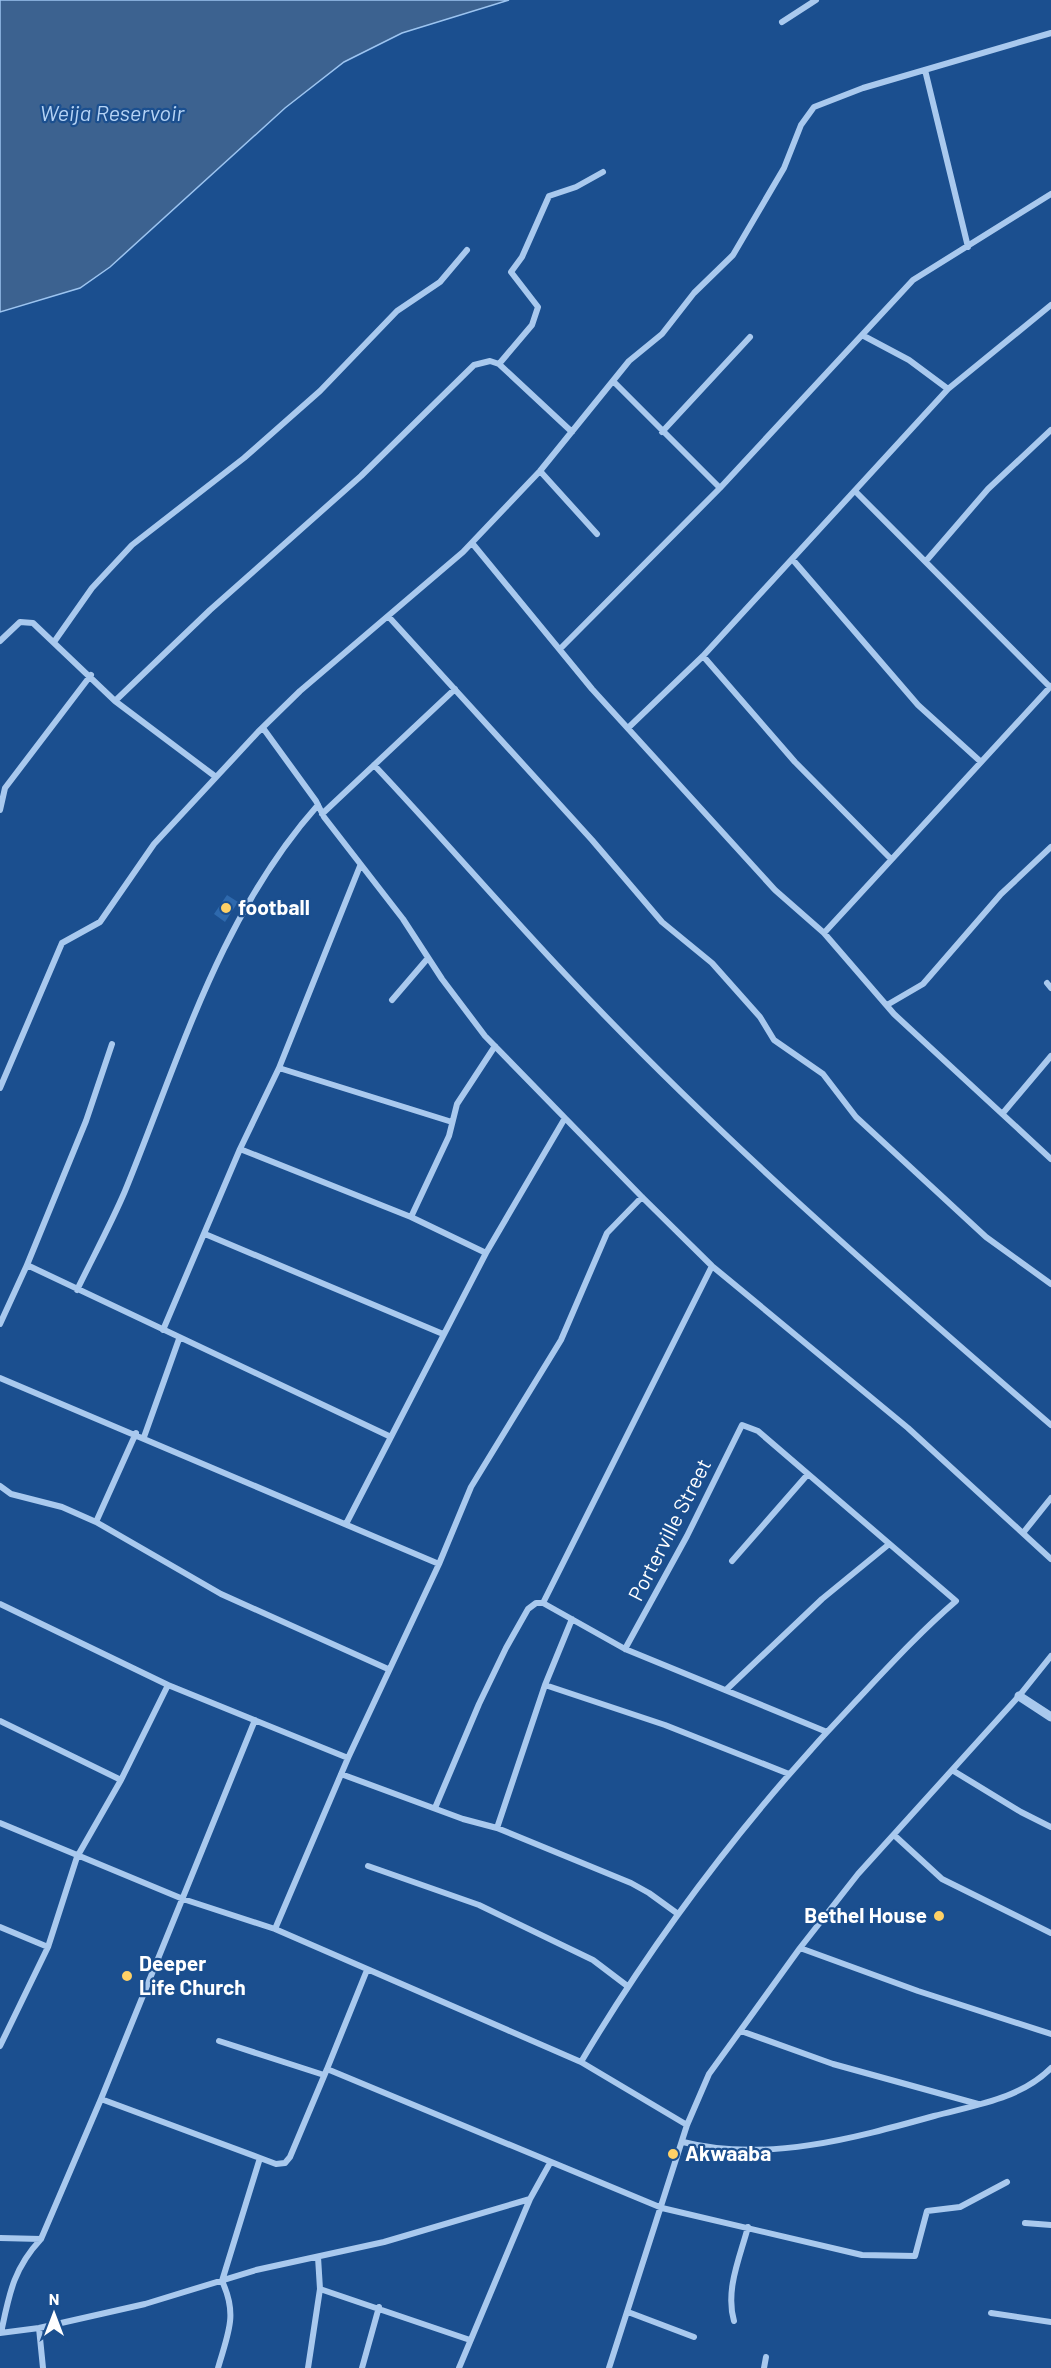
<svg xmlns="http://www.w3.org/2000/svg" width="1051" height="2368" viewBox="0 0 1051 2368" font-family="Barlow,sans-serif">
	<style>
		.green { fill: #2e69ad }
		.water { fill: #3c6290; stroke: #9cc4f0; stroke-width: 1.5 }
		.lines { fill: none; stroke-linecap: round; stroke-linejoin: round }
		.minor { stroke: #a9c9ee; stroke-width: 6 }
		.tertiary { stroke: #a9c9ee; stroke-width: 9 }
		.poi-dot { fill: #ffd166; stroke: #1b4f8f; stroke-width: 2 }
		.labels { text-anchor: middle; stroke-width: 4.5; stroke-linejoin: round; paint-order: stroke }
		.poi-label { font-size: 21px; font-weight: bold; fill: #fff; stroke: #1b4f8f; text-anchor: start }
		.street-label { font-size: 21px; fill: #fff; stroke: #1b4f8f }
		.water-label { font-size: 22px; font-style: italic; fill: #b5d3f5; stroke: #1b4f8f }
	</style>
	<rect width="100%" height="100%" fill="#1b4f8f"/>
	<path class="green" d="M227,895L238,902L225,922L214,914Z"/>
	<path class="water" d="M0,0H509L402,33L344,62L285,108L110,267L80,288L0,312Z"/>
	<g class="lines">
		<path class="minor" d="M782,22L816,0
			M925,70L968,247
			M862,335L909,360L948,389
			M499,364L532,325L538,307L511,272L522,257L549,196L576,187L603,172
			M613,381L720,488
			M662,432L750,337
			M540,471L597,534
			M856,492L1050,687
			M472,543L592,689L775,890L824,933L894,1014L1051,1159
			M793,560L918,705L981,762
			M926,561L988,489L1051,430
			M388,616L592,840L662,922L712,963L760,1017L774,1040L823,1074L856,1117L986,1237L1051,1284
			M0,641L20,622L33,623L115,701L216,777
			M54,642L92,588L132,545L244,458L320,391L397,311L440,282L467,250
			M560,649L720,488L913,280L1051,194
			M703,656L795,762L891,859
			M115,701L210,610L361,476L474,365L490,361L499,364L572,432
			M263,728L316,801L324,817L403,919L442,979L485,1036L642,1197L712,1266L908,1428L1051,1559
			M628,728L703,656L948,389L1051,305
			M374,765C439,834 501,906 566,975C717,1136 884,1281 1051,1425
			M0,810L5,788L91,675
			M322,814L455,689
			M824,933L1051,686
			M1047,983L1051,988
			M392,1000L428,958
			M887,1005L923,984L1001,894L1051,847
			M279,1068L452,1122
			M0,1088L62,943L100,922L154,844L258,732L300,691L463,552L540,471L629,361L662,334L694,293L733,255L784,168L801,125L814,107L863,88L1051,33
			M1003,1113L1051,1056
			M240,1149L279,1068L360,866
			M411,1217L449,1136L457,1104L495,1046
			M205,1234L443,1334
			M27,1265L86,1121L112,1044
			M77,1290C93,1257 111,1224 125,1191C180,1057 220,915 318,805
			M0,1324L27,1265L391,1437
			M163,1330L240,1149L411,1217L486,1253
			M0,1378L439,1564
			M144,1437L179,1339
			M0,1486L11,1494L62,1507L96,1522L221,1594L388,1669
			M96,1522L136,1433
			M346,1524L486,1253L565,1118
			M1023,1533L1051,1498
			M732,1561L808,1474
			M543,1603L712,1266
			M0,1604L168,1685L348,1758
			M545,1685L665,1725L789,1774
			M727,1689L822,1599L888,1545
			M0,1721L121,1780
			M952,1770L1021,1812L1051,1827
			M341,1774L463,1819L497,1828L631,1883L649,1893L678,1914
			M435,1808L479,1704L506,1648L528,1609L536,1603H543L625,1649L827,1732
			M0,1823L183,1899L275,1929L581,2062L687,2125
			M497,1828L545,1685L572,1619
			M894,1835L942,1879L1051,1933
			M368,1866L479,1905L593,1960L626,1985
			M0,1927L48,1947
			M275,1929L348,1758L439,1564L471,1487L561,1340L607,1233L642,1197
			M800,1948L918,1991L1051,2034
			M367,1970L327,2069L662,2208L862,2255L915,2256L927,2211L960,2207L1007,2182
			M741,2031L833,2064L978,2104
			M219,2041L324,2075
			M0,2046L48,1947L77,1857L121,1780L168,1685
			M581,2062C659,1931 751,1811 856,1701C888,1667 921,1631 956,1601L758,1431L742,1425L687,1536L625,1649
			M101,2099L260,2158L276,2164L285,2163L290,2157L327,2069
			M683,2142C765,2163 855,2138 934,2116C975,2105 1020,2099 1051,2068
			M1025,2223L1051,2225
			M0,2238L41,2239
			M320,2289L470,2340
			M628,2312L694,2337
			M991,2313L1051,2322
			M734,2321C725,2290 740,2257 748,2227
			M39,2328L43,2368
			M0,2333L39,2328L145,2304L256,2270L384,2242L530,2199
			M1,2333C9,2295 13,2269 41,2239L101,2099L255,1720
			M218,2368C228,2333 238,2315 222,2281L260,2158
			M308,2368L320,2289L318,2257
			M362,2368L379,2307
			M459,2368L530,2199L550,2163
			M609,2368L687,2125L709,2074L800,1948L858,1874L1019,1696L1051,1656
			M764,2368L766,2357"/>
		<path class="tertiary" d="M1019,1696L1051,1717"/>
	</g>
	<g class="poi-dot">
		<circle cx="226" cy="908" r="6"/>
		<circle cx="939" cy="1916" r="6"/>
		<circle cx="127" cy="1976" r="6"/>
		<circle cx="673" cy="2154" r="6"/>
	</g>
	<g class="labels">
		<g class="poi-label">
			<text x="238" y="915">football</text>
			<text x="927" y="1923" text-anchor="end">Bethel House</text>
			<text x="139" y="1971">Deeper<tspan x="139" dy="24">Life Church</tspan></text>
			<text x="685" y="2161">Akwaaba</text>
		</g>
		<g class="street-label">
			<text transform="translate(670 1530) rotate(-63)" y="7">Porterville Street</text>
		</g>
		<g class="water-label">
			<text x="112" y="121">Weija Reservoir</text>
		</g>
	</g>
	<g transform="translate(54 2314)" stroke="#1b4f8f" stroke-width="4.5" paint-order="stroke">
	<path d="M0-4.5L10 22L0 15L-10 22Z" fill="#ffffff"/>
	<text y="-9" font-size="16" font-weight="bold" text-anchor="middle" fill="#ffffff">N</text>
	</g>
</svg>
